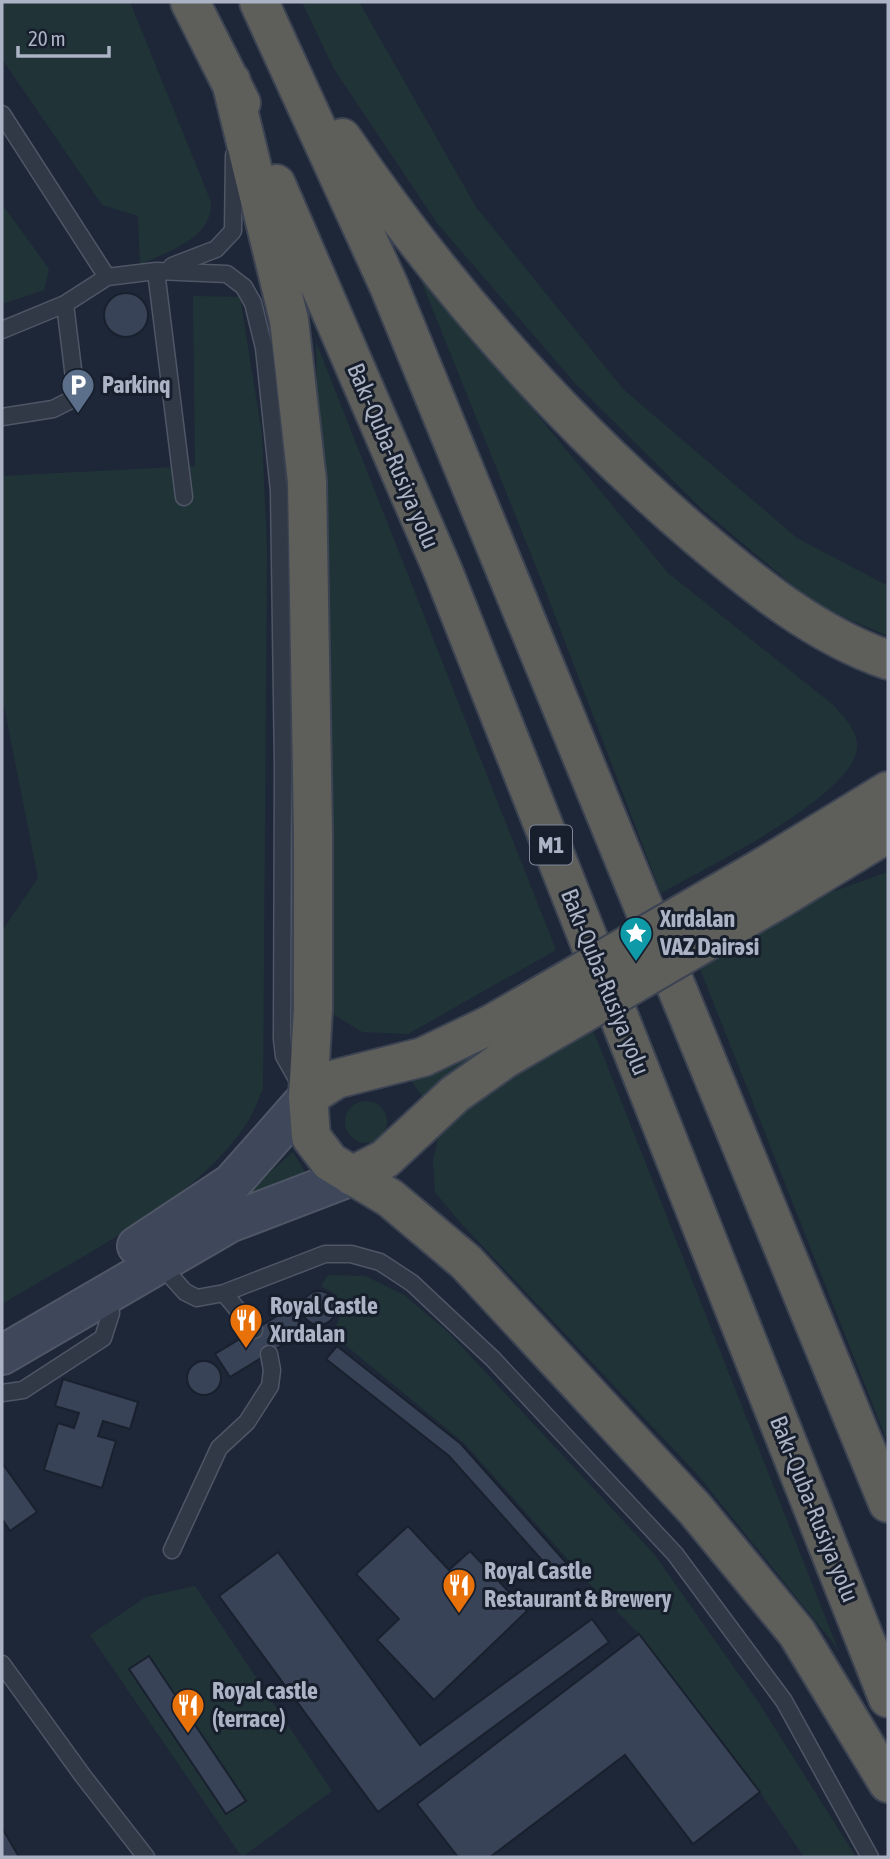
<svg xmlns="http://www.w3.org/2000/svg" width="890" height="1859" viewBox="0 0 890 1859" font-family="'Asap Condensed',sans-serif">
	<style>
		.green { fill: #203438 }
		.building { fill: #394357; stroke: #19202e; stroke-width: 2 }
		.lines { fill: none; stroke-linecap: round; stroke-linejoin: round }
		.service-casing { stroke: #4f5666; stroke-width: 19 }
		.secondary-casing { stroke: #4f5666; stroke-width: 42 }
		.trunk-casing { stroke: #3c4352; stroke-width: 42 }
		.service { stroke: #313947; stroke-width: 16 }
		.secondary { stroke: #3f475b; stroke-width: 38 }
		.trunk { stroke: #5e5e5b; stroke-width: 38 }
		.trunk-bridge-casing { stroke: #3c4352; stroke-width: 42; stroke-linecap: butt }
		.trunk-bridge { stroke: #5e5e5b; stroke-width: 38 }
		.labels { text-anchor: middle; stroke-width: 6; stroke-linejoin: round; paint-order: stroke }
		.shield { fill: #171e2c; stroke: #7f8697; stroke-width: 2 }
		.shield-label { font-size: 23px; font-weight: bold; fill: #abb3c5 }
		.poi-label { font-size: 24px; font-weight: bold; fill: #abb3c5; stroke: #171e2c; text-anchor: start }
		.street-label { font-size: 24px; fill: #abb3c5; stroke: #171e2c }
	</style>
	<rect width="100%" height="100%" fill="#1e2737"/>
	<path class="green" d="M2,2H130L211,202C213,239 167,251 140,265L138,216L102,205L2,59Z
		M302,2H359L476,207L623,389L797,538L888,586V636L817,606L702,509L574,382L437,223L334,69Z
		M2,204L49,269L44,290L2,304Z
		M416,268L668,573L832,704C843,716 856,728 857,744C861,793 701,870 661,893L541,579Z
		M193,296L240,297L262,434L267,552L263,1089C258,1100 253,1113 247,1123C193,1204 83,1254 2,1304V931L38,878L2,696V476L195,466Z
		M316,342L556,950L408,1034L362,1032L331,1013Z
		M888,872V1443L700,969L823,895Z
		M591,1025L838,1649L698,1475L459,1221L435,1192L433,1161L438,1139L462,1108Z
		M489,1049L423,1098L411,1080Z
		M345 1122a21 21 0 1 1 42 0a21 21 0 1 1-42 0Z
		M293,1152L308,1177L237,1201Z
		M328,1275L365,1276L404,1295L450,1334L654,1554L759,1703L856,1857H804L760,1792L639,1634L588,1582L464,1443L332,1334C340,1320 343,1311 337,1295L321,1286Z
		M195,1586L332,1791L242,1857L90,1635L146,1597Z"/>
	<path class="building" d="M104 315a22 22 0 1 1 44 0a22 22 0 1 1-44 0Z
		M302 1308a17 17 0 1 1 34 0a17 17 0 1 1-34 0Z
		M292,1307L307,1330L230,1377L215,1354Z
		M337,1346L461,1444L569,1566L557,1577L449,1456L326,1359Z
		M187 1378a17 17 0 1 1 34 0a17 17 0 1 1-34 0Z
		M63,1379L138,1402L130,1429L103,1421L98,1436L116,1441L102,1488L44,1470L58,1423L74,1428L79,1413L55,1406Z
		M2,1463L37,1512L10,1531L2,1519Z
		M408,1526L449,1570L470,1551L527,1611L434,1700L377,1640L399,1619L356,1574Z
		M278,1552L420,1745L592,1619L609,1642L378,1812L219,1596Z
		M639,1634L760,1792L693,1844L625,1755L490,1857H458L417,1804Z
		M149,1656L246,1801L226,1814L129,1669Z
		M2,1828L19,1857H2Z"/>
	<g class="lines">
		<defs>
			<path id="service" d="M2,114L107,277
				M172,266L216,249L233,231L234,155
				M156,271L184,497
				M2,330L65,304L107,277L156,271L227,274L244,287L253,303L264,348L279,491L283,767L282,1039L284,1056L301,1086
				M2,417L53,409L71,400L75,386L65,304
				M160,1264L185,1292L197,1298L224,1293L325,1254H351L380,1262L412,1283L493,1359L675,1554L784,1701L870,1857
				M224,1293L254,1330
				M2,1393L23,1390L103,1338L111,1313L108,1295
				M172,1550L219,1448L247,1422L270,1386L272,1370L269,1354
				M2,1664L83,1776L146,1857"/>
			<path id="secondary" d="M137,1246L232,1183L308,1097
				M2,1355L229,1223L352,1176"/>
			<path id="trunk" d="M190,2L241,103
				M259,2L389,286L888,1503
				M231,81L289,320L307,481L313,833V1009L308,1097L311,1137L330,1162L390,1198L466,1262L695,1509L797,1633L888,1783
				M342,138C442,285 562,421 698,537C756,586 816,635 888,660
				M276,184L443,571L888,1698
				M762,868L888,791
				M781,898L888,833
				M308,1097L336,1079L423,1057L490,1025
				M352,1176L385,1159L455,1094L506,1058"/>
		</defs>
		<use href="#service" class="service-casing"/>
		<use href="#secondary" class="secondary-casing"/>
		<use href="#trunk" class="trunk-casing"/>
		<use href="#service" class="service"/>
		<use href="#secondary" class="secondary"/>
		<use href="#trunk" class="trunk"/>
		<defs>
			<path id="trunk-bridge" d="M490,1025L762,868
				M506,1058L781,898"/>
		</defs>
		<use href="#trunk-bridge" class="trunk-bridge-casing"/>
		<use href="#trunk-bridge" class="trunk-bridge"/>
	</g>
	<defs>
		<symbol id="parking-pin" viewBox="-11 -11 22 30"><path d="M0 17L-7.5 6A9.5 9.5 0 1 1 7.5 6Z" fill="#5c6f8a" stroke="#171e2c"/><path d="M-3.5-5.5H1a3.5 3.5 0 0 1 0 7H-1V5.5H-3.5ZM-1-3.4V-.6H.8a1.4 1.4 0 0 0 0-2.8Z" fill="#fff"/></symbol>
		<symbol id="sight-pin" viewBox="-11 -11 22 30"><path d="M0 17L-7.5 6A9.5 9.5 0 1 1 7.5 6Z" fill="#0f9aa8" stroke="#171e2c"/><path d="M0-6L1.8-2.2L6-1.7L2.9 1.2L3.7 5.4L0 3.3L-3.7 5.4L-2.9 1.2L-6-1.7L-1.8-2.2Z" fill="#fff"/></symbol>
		<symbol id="restaurant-pin" viewBox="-11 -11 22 30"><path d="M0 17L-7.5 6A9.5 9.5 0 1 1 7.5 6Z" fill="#e8710a" stroke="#171e2c"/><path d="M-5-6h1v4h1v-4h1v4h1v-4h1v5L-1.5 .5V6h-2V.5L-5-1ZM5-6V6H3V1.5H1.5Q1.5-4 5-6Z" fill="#fff"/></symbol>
	</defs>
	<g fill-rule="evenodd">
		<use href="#parking-pin" x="59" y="366" width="38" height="52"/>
		<use href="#sight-pin" x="617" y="914" width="38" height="52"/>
		<use href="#restaurant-pin" x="227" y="1301" width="38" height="52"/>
		<use href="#restaurant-pin" x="440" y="1566" width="38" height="52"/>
		<use href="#restaurant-pin" x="169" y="1686" width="38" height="52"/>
	</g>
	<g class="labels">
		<rect class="shield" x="530" y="825.5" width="42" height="39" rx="5"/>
		<g class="shield-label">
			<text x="551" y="853">M1</text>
		</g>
		<g class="poi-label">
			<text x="102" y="393">Parkinq</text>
			<text x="660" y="927">Xırdalan<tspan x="660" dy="28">VAZ Dairəsi</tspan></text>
			<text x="270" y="1314">Royal Castle<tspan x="270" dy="28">Xırdalan</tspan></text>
			<text x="484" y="1579">Royal Castle<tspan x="484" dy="28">Restaurant &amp; Brewery</tspan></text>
			<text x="212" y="1699">Royal castle<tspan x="212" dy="28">(terrace)</tspan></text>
		</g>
		<g class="street-label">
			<text transform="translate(393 456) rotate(67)" y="8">Bakı-Quba-Rusiya yolu</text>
			<text transform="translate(605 982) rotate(68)" y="8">Bakı-Quba-Rusiya yolu</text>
			<text transform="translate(814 1509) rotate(68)" y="8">Bakı-Quba-Rusiya yolu</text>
		</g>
	</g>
	<rect width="890" height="1859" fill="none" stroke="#abb3c5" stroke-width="7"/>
	<path d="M18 46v10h91v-10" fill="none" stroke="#abb3c5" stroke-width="3.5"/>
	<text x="28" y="46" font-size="21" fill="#abb3c5" stroke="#171e2c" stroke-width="5" paint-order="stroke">20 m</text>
</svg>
